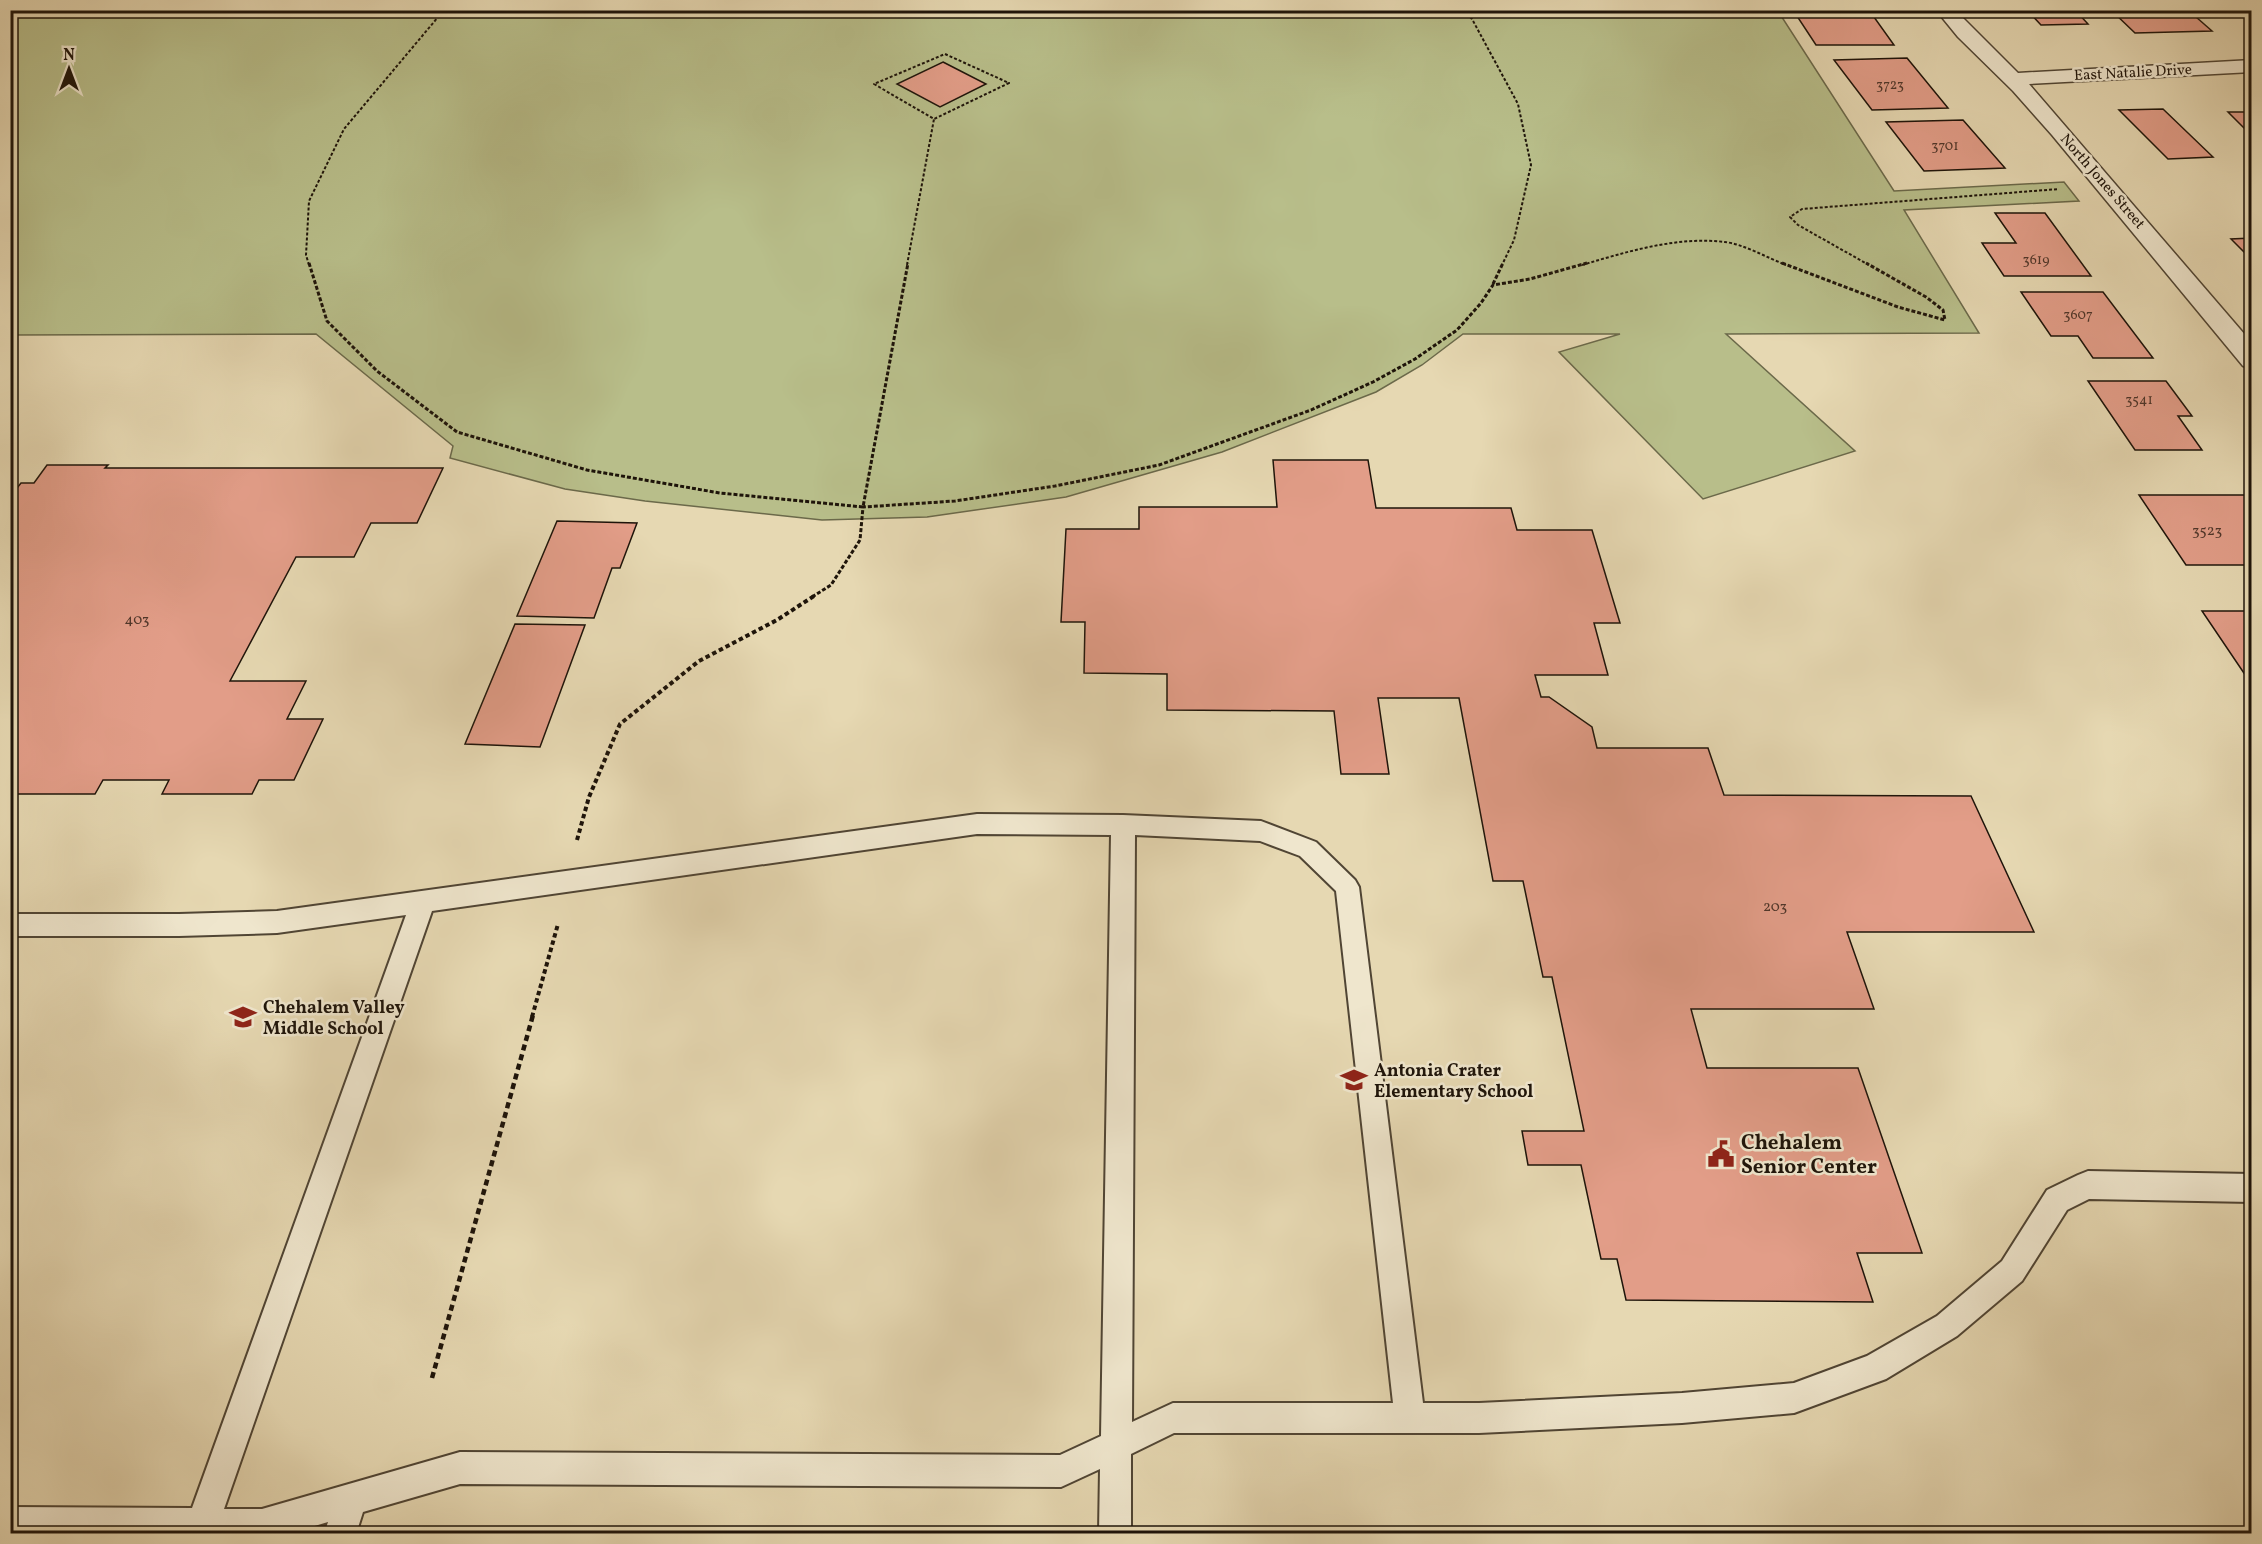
<svg xmlns="http://www.w3.org/2000/svg" width="2262" height="1544" viewBox="0 0 2262 1544" font-family="Vollkorn,serif">
	<style>
		.green { fill: #b8be8a; stroke: #6b694a; stroke-width: 1.5 }
		.building { fill: #e29d88; stroke: #1e140a; stroke-width: 1.5 }
		.lines { fill: none; stroke-linecap: round; stroke-linejoin: round }
		.service-casing { stroke: #504534; stroke-width: 4 }
		.minor-casing { stroke: #504534; stroke-width: 3 }
		.path-far3 { stroke: #1e140a; stroke-width: 2; stroke-dasharray: 3 2; stroke-linecap: butt }
		.path-far2 { stroke: #1e140a; stroke-width: 3; stroke-dasharray: 4 2; stroke-linecap: butt }
		.path-far1 { stroke: #1e140a; stroke-width: 4; stroke-dasharray: 4.5 3; stroke-linecap: butt }
		.path { stroke: #1e140a; stroke-width: 4.5; stroke-dasharray: 6 4; stroke-linecap: butt }
		.service { fill: #efe6cd; fill-rule: evenodd }
		.minor { fill: #efe6cd; fill-rule: evenodd }
		.labels { text-anchor: middle; stroke-width: 5; stroke-linejoin: round; paint-order: stroke }
		.far-number-label { font-size: 14px; fill: #4f362a }
		.far-street-label { font-size: 15px; fill: #1e140a; stroke: #efe6cd }
		.number-label { font-size: 15px; fill: #4f362a }
		.poi-label { font-size: 18px; font-weight: bold; fill: #1e140a; stroke: #efe6cd; text-anchor: start }
		.near-poi-label { font-size: 21px; font-weight: bold; fill: #1e140a; stroke: #efe6cd; text-anchor: start }
	</style>
	<rect width="100%" height="100%" fill="#e6d8b2"/>
	<filter id="stains"><feTurbulence type="fractalNoise" baseFrequency=".00333" numOctaves="4"/><feColorMatrix values="0 0 0 0 .2 0 0 0 0 .09 0 0 0 0 .02 0 0 0 .5 -.17"/></filter>
	<radialGradient id="worn" r=".72"><stop offset=".6" stop-color="#630" stop-opacity="0"/><stop offset="1" stop-color="#630" stop-opacity=".3"/></radialGradient>
	<path class="green" d="M10,11H1778L1894,191L2064,182L2079,201L1904,210L1979,333L1726,334L1855,451L1703,499L1559,352L1620,334H1463L1422,365L1376,392L1222,452L1066,497L927,517L822,520L645,501L565,489L450,458L453,446L316,334L11,335Z"/>
	<path class="building" d="M1793,10H1869L1894,45H1816Z
		M2027,10H2075L2088,24L2041,25Z
		M2111,10H2188L2212,31L2135,33Z
		M1907,58L1948,108L1872,110L1834,60Z
		M943,62L986,84L940,107L897,84Z
		M2163,109L2213,157L2168,159L2119,110Z
		M2228,112H2252V136Z
		M1963,120L2005,168L1924,171L1886,122Z
		M1995,213H2045L2091,276H2004L1982,243H2016Z
		M2252,238V260L2231,239Z
		M2021,292H2103L2153,358H2093L2078,336H2051Z
		M2088,381H2166L2192,416H2178L2202,450H2135Z
		M1273,460H1368L1376,508H1511L1517,530H1592L1620,623H1594L1608,675H1535L1541,697H1549L1592,727L1597,748H1708L1724,795L1971,796L2034,932H1847L1874,1009H1691L1707,1068H1858L1922,1253H1857L1873,1302L1626,1300L1617,1259H1601L1581,1165H1528L1522,1131H1584L1552,977H1543L1523,881H1493L1459,698H1378L1389,774H1341L1334,711L1167,710V674L1084,673L1085,622H1061L1066,529H1139V507H1277Z
		M47,465H108L105,468H443L417,523H371L354,557H296L230,681H306L287,719H323L294,780H259L252,794H162L169,780H103L95,794H10V497L21,483H34Z
		M2139,495H2252V565H2186Z
		M557,521L637,523L620,568H612L594,618L517,616Z
		M2202,611H2252V685Z
		M515,624L585,625L540,747L465,744Z"/>
	<g class="lines">
		<defs>
			<path id="service" d="M977,814L1123,815L1261,821L1316,842L1355,880L1359,887L1423,1403H1479L1682,1393L1794,1383L1867,1356L1937,1316L2002,1261L2047,1190L2078,1175L2088,1171L2252,1174V1202L2089,1199L2067,1210L2022,1281L1957,1336L1886,1379L1794,1413L1682,1423L1479,1433H1174L1131,1454V1534H1099L1100,1469L1061,1487L460,1484L363,1512L356,1534H324L328,1522L288,1534H10V1507L192,1508L406,915L277,933L179,936H10V914H179L277,911ZM977,834L1111,835L1101,1436L1060,1455L460,1452L262,1509H224L432,911ZM1135,835L1260,841L1300,856L1336,891L1393,1403H1173L1132,1422Z"/>
			<path id="minor" d="M1936,10H1955L2018,73L2252,60V72L2029,84L2252,343V368L2243,366L2052,135L2013,91L1958,37Z"/>
		</defs>
		<use href="#service" class="service-casing"/>
		<use href="#minor" class="minor-casing"/>
		<path class="path-far3" d="M1463,10L1472,19L1518,104L1531,165L1514,240L1502,265
			M945,54L1009,83L934,119L874,84Z
			M309,265L306,255L309,201L344,129L444,10
			M907,265L934,119
			M1582,265C1626,252 1677,236 1725,242C1743,244 1768,258 1786,265
			M1869,265L1798,225L1790,217L1802,209L2059,189"/>
		<path class="path-far2" d="M309,263L327,321L377,371L457,432L587,470L720,493L863,507L908,263
			M1782,263L1898,307L1945,320L1943,310L1926,297L1866,263
			M1493,284L1503,263
			M812,597L831,585L860,540L863,507L955,501L1055,486L1159,465L1311,410L1373,382L1415,359L1457,330L1481,303L1493,285L1530,279L1587,263"/>
		<path class="path-far1" d="M577,840L589,797L620,724L699,661L777,620L814,596
			M532,1017L558,924"/>
		<path class="path" d="M432,1378L533,1015"/>
		<use href="#service" class="service"/>
		<use href="#minor" class="minor"/>
	</g>
	<defs>
		<symbol id="school-bare" viewBox="-9 -9 18 18"><path d="M0-5L7-2L0 1L-7-2ZM-4 1L0 2.5L4 1V4Q0 6-4 4Z" fill="#8f2418" stroke="#efe6cd" stroke-width="2.5" paint-order="stroke"/></symbol>
		<symbol id="civic-bare" viewBox="-9 -9 18 18"><path d="M-.6-6.5H3V-4.5H.6V-3L4-1V1h2V6H-6V1h2V-1L-.6-3ZM-1.2 2.5V6h2.4V2.5Z" fill="#8f2418" stroke="#efe6cd" stroke-width="2.5" paint-order="stroke"/></symbol>
	</defs>
	<g fill-rule="evenodd">
		<use href="#school-bare" x="224" y="998" width="38" height="38"/>
		<use href="#school-bare" x="1335" y="1061" width="38" height="38"/>
		<use href="#civic-bare" x="1702" y="1135" width="38" height="38"/>
	</g>
	<g class="labels">
		<g class="far-number-label">
			<text x="1890" y="89">3723</text>
			<text x="1945" y="150">3701</text>
			<text x="2036" y="264">3619</text>
			<text x="2078" y="319">3607</text>
			<text x="2139" y="404">3541</text>
		</g>
		<g class="far-street-label">
			<text transform="translate(2133 72) rotate(-3)" y="5">East Natalie Drive</text>
			<text transform="translate(2103 181) rotate(49)" y="5">North Jones Street</text>
		</g>
		<g class="number-label">
			<text x="2207" y="535">3523</text>
			<text x="137" y="624">403</text>
			<text x="1775" y="911">203</text>
		</g>
		<g class="poi-label">
			<text x="263" y="1013">Chehalem Valley<tspan x="263" dy="21">Middle School</tspan></text>
			<text x="1374" y="1076">Antonia Crater<tspan x="1374" dy="21">Elementary School</tspan></text>
		</g>
		<g class="near-poi-label">
			<text x="1741" y="1149">Chehalem<tspan x="1741" dy="24">Senior Center</tspan></text>
		</g>
	</g>
	<rect width="2262" height="1544" fill="none" stroke="#e6d8b2" stroke-width="36"/>
	<rect x="12" y="12" width="2238" height="1520" fill="none" stroke="#1e140a" stroke-width="3"/>
	<rect x="18" y="18" width="2226" height="1508" fill="none" stroke="#1e140a" stroke-width="1.5"/>
	<g transform="translate(69 69)" stroke="#efe6cd" stroke-width="4.5" paint-order="stroke">
	<path d="M0-4.5L10 22L0 15L-10 22Z" fill="#1e140a"/>
	<text y="-9" font-size="16" font-weight="bold" text-anchor="middle" fill="#1e140a">N</text>
	</g>
	<rect width="100%" height="100%" filter="url(#stains)"/>
	<rect width="100%" height="100%" fill="url(#worn)"/>
</svg>
